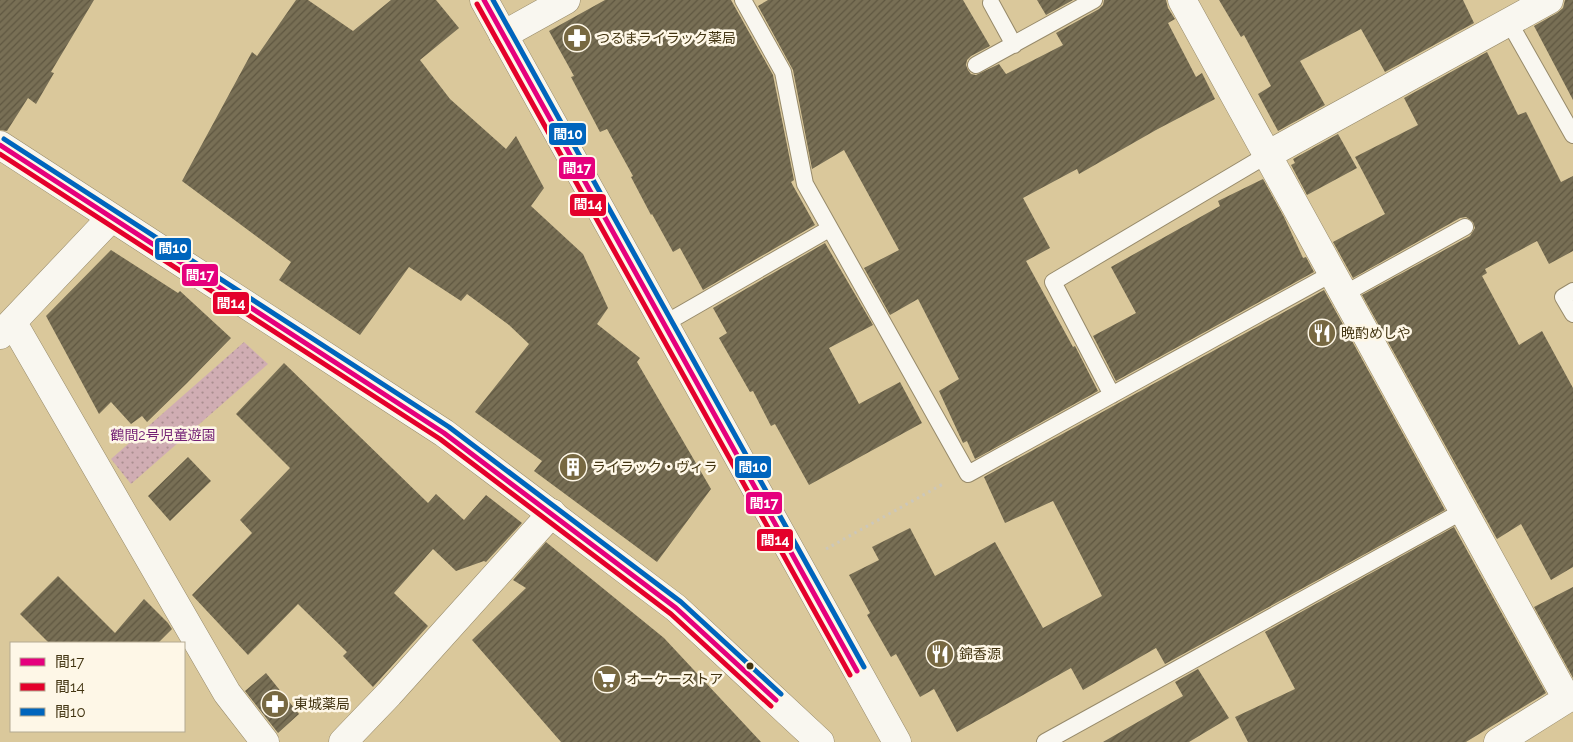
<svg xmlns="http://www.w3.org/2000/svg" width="1573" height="742" viewBox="0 0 1573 742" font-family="Raleway,'Noto Sans JP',sans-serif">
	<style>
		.park { fill: url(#park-dots) }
		.building { fill: url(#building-hatch) }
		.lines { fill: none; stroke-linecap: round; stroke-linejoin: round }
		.service-casing { stroke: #978a6a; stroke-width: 18 }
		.minor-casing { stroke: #978a6a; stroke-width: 29 }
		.tertiary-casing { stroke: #978a6a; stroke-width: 29 }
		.path { stroke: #ccc7ba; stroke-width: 3; stroke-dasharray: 2.5 4; stroke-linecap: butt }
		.service { stroke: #f9f7f0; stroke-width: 16 }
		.minor { stroke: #f9f7f0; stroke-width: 28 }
		.tertiary { stroke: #f9f7f0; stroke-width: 28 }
		.bus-1-casing { stroke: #fef7e7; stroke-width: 9 }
		.bus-2-casing { stroke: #fef7e7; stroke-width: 9 }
		.bus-3-casing { stroke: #fef7e7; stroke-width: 9 }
		.bus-1 { stroke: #e5007d; stroke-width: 5 }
		.bus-2 { stroke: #e4002b; stroke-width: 5 }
		.bus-3 { stroke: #0065bd; stroke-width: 5 }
		.bus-dot { fill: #423411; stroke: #fef7e7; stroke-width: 2 }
		.labels { text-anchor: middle; stroke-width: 5; stroke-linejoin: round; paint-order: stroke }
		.poi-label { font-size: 14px; fill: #423411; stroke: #fef7e7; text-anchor: start }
		.park-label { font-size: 14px; fill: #721f74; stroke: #fef7e7 }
		.line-badge { stroke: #fef7e7; stroke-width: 2 }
		.badge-label { font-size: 14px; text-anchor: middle; font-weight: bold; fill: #fff }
	</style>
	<defs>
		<pattern id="park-dots" width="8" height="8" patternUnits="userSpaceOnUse" patternTransform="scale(1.25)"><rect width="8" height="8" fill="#d0adb3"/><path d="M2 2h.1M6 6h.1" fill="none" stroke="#aa8e90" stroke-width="1.8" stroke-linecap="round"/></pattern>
		<pattern id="building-hatch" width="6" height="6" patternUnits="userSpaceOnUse" patternTransform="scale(1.25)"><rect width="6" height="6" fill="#786f55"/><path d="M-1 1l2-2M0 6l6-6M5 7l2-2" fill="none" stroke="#5f5741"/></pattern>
	</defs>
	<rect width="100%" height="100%" fill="#dac89b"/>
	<path class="park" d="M244,342L268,364L131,484L111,459Z"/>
	<path class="building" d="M0,0H94L51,72L54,73L36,104L28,98L7,131L0,130Z
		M296,0H308L353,31L391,0H436L459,28L420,60L450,99L506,149L516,136L544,188L531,206L583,254L608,308L597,324L640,358L637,362L711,489L657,562L534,471L542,461L475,412L529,344L509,325L467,294L461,301L409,267L360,335L279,280L291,262L182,181L252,52L257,56Z
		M605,0H731L773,75L794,180L791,182L815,225L703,290L680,248L673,252L652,214L651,215L631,177L633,176L607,129L600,132L571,77L574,76L549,31Z
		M768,0H963L990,46L971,56L967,60L966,65L968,70L971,74L976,75L999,64L1006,74L1063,45L1056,33L1099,9L1103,5L1104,0H1166L1168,8L1175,19L1168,23L1196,77L1202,73L1215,99L1156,130L1079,174L1077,169L1023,198L1050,248L1026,261L1073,347L1075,346L1098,391L975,459L967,441L963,443L939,391L959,379L918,299L890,315L864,268L899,250L844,150L812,169L793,70L758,6Z
		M1037,0H1073L1046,15Z
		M1219,0H1463L1474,23L1385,72L1361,29L1300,61L1325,105L1278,131L1258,94L1271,86L1244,35L1241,37Z
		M1565,0H1573V100L1534,26L1557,13L1563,8Z
		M1487,52L1518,115L1526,112L1561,182L1573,176V251L1549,264L1537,241L1485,269L1487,273L1482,276L1519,345L1542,331L1573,388V567L1551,580L1521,524L1497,539L1362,295L1470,236L1475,228L1473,222L1466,217L1460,218L1353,278L1333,242L1385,214L1355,157L1418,125L1404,98Z
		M1338,134L1357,168L1307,195L1291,165L1295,163L1293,159Z
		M1263,179L1284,217L1303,258L1306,257L1314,272L1116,381L1093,336L1136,313L1111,267L1220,206L1218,201Z
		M825,243L873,325L829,348L859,404L900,382L922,423L809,485L775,424L771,426L753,391L750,392L719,338L727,333L713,308Z
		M111,250L178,293L180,291L231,338L187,383L147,422L142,416L131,424L111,402L99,414L46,316Z
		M1324,290L1445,510L1165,664L1156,648L1083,690L1071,668L957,732L934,689L920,697L896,654L891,657L867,615L870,613L849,575L879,560L872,547L910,528L935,576L995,542L1043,628L1102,596L1053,501L1005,523L984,477Z
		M284,363L428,503L436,494L464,520L486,495L522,523L486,562L484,561L456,571L433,549L394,593L428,626L373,687L343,656L347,652L298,604L248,655L192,595L252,533L240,520L290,468L236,414Z
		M188,457L211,481L170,521L148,496Z
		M1454,527L1546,693L1466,742H1248L1235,717L1295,689L1265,632Z
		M546,542L664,638L761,742H561L472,640L526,588L513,580Z
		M58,576L115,633L144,599L168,623L172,629L158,643H49L20,614Z
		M1573,587V678L1534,607Z
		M1198,669L1229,718L1189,742H1103L1183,696L1175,682Z
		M266,673L299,714L278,733L245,691Z"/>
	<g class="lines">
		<defs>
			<path id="service" d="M743,0L783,72L805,184L968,474L1333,273
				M991,3L1014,45
				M1509,22L1573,135
				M976,65L1094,0
				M1573,291L1563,297L1573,314
				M1344,294L1465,227
				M664,324L829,229
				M1112,395L1053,282L1267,155
				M1045,742L1463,511"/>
			<path id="minor" d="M1182,0L1567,699
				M503,35L566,0
				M1267,155L1549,0
				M13,323L227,693L265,742
				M0,335L111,218
				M343,742L389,694L552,513
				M1498,742L1573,695"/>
			<path id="tertiary" d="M484,0L897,742
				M0,145L444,433L676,608L820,742"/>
		</defs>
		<use href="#service" class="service-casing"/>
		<use href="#minor" class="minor-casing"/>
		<use href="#tertiary" class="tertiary-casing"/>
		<path class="path" d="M826,549L943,484"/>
		<use href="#service" class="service"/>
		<use href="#minor" class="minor"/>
		<use href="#tertiary" class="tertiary"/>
		<defs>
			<path id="bus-1" d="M484,0L857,671
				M0,145L444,433L676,608L776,700"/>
			<path id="bus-2" d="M477,4L850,675
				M0,154L440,439L671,614L771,706"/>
			<path id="bus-3" d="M493,0L864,667
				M4,139L449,427L681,602L781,694"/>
		</defs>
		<use href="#bus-1" class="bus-1-casing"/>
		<use href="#bus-2" class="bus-2-casing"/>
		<use href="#bus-3" class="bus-3-casing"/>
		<use href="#bus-1" class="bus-1"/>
		<use href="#bus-2" class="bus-2"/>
		<use href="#bus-3" class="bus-3"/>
	</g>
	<defs>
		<symbol id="pharmacy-disc" viewBox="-11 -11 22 22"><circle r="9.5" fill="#776841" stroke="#fef7e7"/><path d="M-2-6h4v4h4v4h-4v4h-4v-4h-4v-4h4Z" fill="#fff"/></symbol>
		<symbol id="restaurant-disc" viewBox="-11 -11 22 22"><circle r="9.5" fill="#776841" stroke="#fef7e7"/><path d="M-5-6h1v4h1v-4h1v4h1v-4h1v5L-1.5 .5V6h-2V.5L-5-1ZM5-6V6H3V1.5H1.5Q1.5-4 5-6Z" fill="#fff"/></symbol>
		<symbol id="building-disc" viewBox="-11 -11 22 22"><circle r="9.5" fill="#776841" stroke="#fef7e7"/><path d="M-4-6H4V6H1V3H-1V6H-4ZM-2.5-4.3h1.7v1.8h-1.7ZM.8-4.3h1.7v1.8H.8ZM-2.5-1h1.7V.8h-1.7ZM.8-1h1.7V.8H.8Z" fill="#fff"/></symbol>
		<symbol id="supermarket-disc" viewBox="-11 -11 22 22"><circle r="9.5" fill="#776841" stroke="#fef7e7"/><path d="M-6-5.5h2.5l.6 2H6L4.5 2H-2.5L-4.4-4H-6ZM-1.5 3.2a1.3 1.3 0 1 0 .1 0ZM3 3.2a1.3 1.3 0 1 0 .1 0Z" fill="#fff"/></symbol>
	</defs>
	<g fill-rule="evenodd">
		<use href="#pharmacy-disc" x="561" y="22" width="32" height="32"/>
		<use href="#restaurant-disc" x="1306" y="317" width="32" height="32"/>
		<use href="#building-disc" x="557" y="451" width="32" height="32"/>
		<use href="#restaurant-disc" x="924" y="638" width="32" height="32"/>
		<use href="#supermarket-disc" x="591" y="663" width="32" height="32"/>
		<use href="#pharmacy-disc" x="259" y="688" width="32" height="32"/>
	</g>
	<circle class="bus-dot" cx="750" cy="666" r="4.5"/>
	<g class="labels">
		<g class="poi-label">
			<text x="596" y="43">つるまライラック薬局</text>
			<text x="1341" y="338">晩酌めしや</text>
			<text x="592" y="472">ライラック・ヴィラ</text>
			<text x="959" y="659">錦香源</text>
			<text x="626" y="684">オーケーストア</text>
			<text x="294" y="709">東城薬局</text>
		</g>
		<g class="park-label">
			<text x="163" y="440">鶴間2号児童遊園</text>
		</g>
	</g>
	<g class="line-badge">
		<rect x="548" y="122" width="39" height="24" rx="5" fill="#0065bd"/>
		<rect x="558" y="156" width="38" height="24" rx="5" fill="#e5007d"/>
		<rect x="569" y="193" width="38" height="24" rx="5" fill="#e4002b"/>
		<rect x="154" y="237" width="38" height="24" rx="5" fill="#0065bd"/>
		<rect x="181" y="263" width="38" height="24" rx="5" fill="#e5007d"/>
		<rect x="212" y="291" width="38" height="24" rx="5" fill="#e4002b"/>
		<rect x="734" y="455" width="38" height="24" rx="5" fill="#0065bd"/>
		<rect x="745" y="491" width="38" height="24" rx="5" fill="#e5007d"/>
		<rect x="756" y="528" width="38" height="24" rx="5" fill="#e4002b"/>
	</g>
	<g class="badge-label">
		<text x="568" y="139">間10</text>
		<text x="577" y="173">間17</text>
		<text x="588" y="209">間14</text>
		<text x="173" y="253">間10</text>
		<text x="200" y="280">間17</text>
		<text x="231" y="308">間14</text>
		<text x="753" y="472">間10</text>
		<text x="764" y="508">間17</text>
		<text x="775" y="545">間14</text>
	</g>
	<rect x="10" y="642" width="175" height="90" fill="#fef7e7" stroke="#b3a991"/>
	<rect x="20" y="658" width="25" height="8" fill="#e5007d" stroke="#b3a991"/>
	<text x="55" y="667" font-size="15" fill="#423411">間17</text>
	<rect x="20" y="683" width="25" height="8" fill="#e4002b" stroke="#b3a991"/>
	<text x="55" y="692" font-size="15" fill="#423411">間14</text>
	<rect x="20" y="708" width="25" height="8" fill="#0065bd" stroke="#b3a991"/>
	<text x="55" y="717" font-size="15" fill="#423411">間10</text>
</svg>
